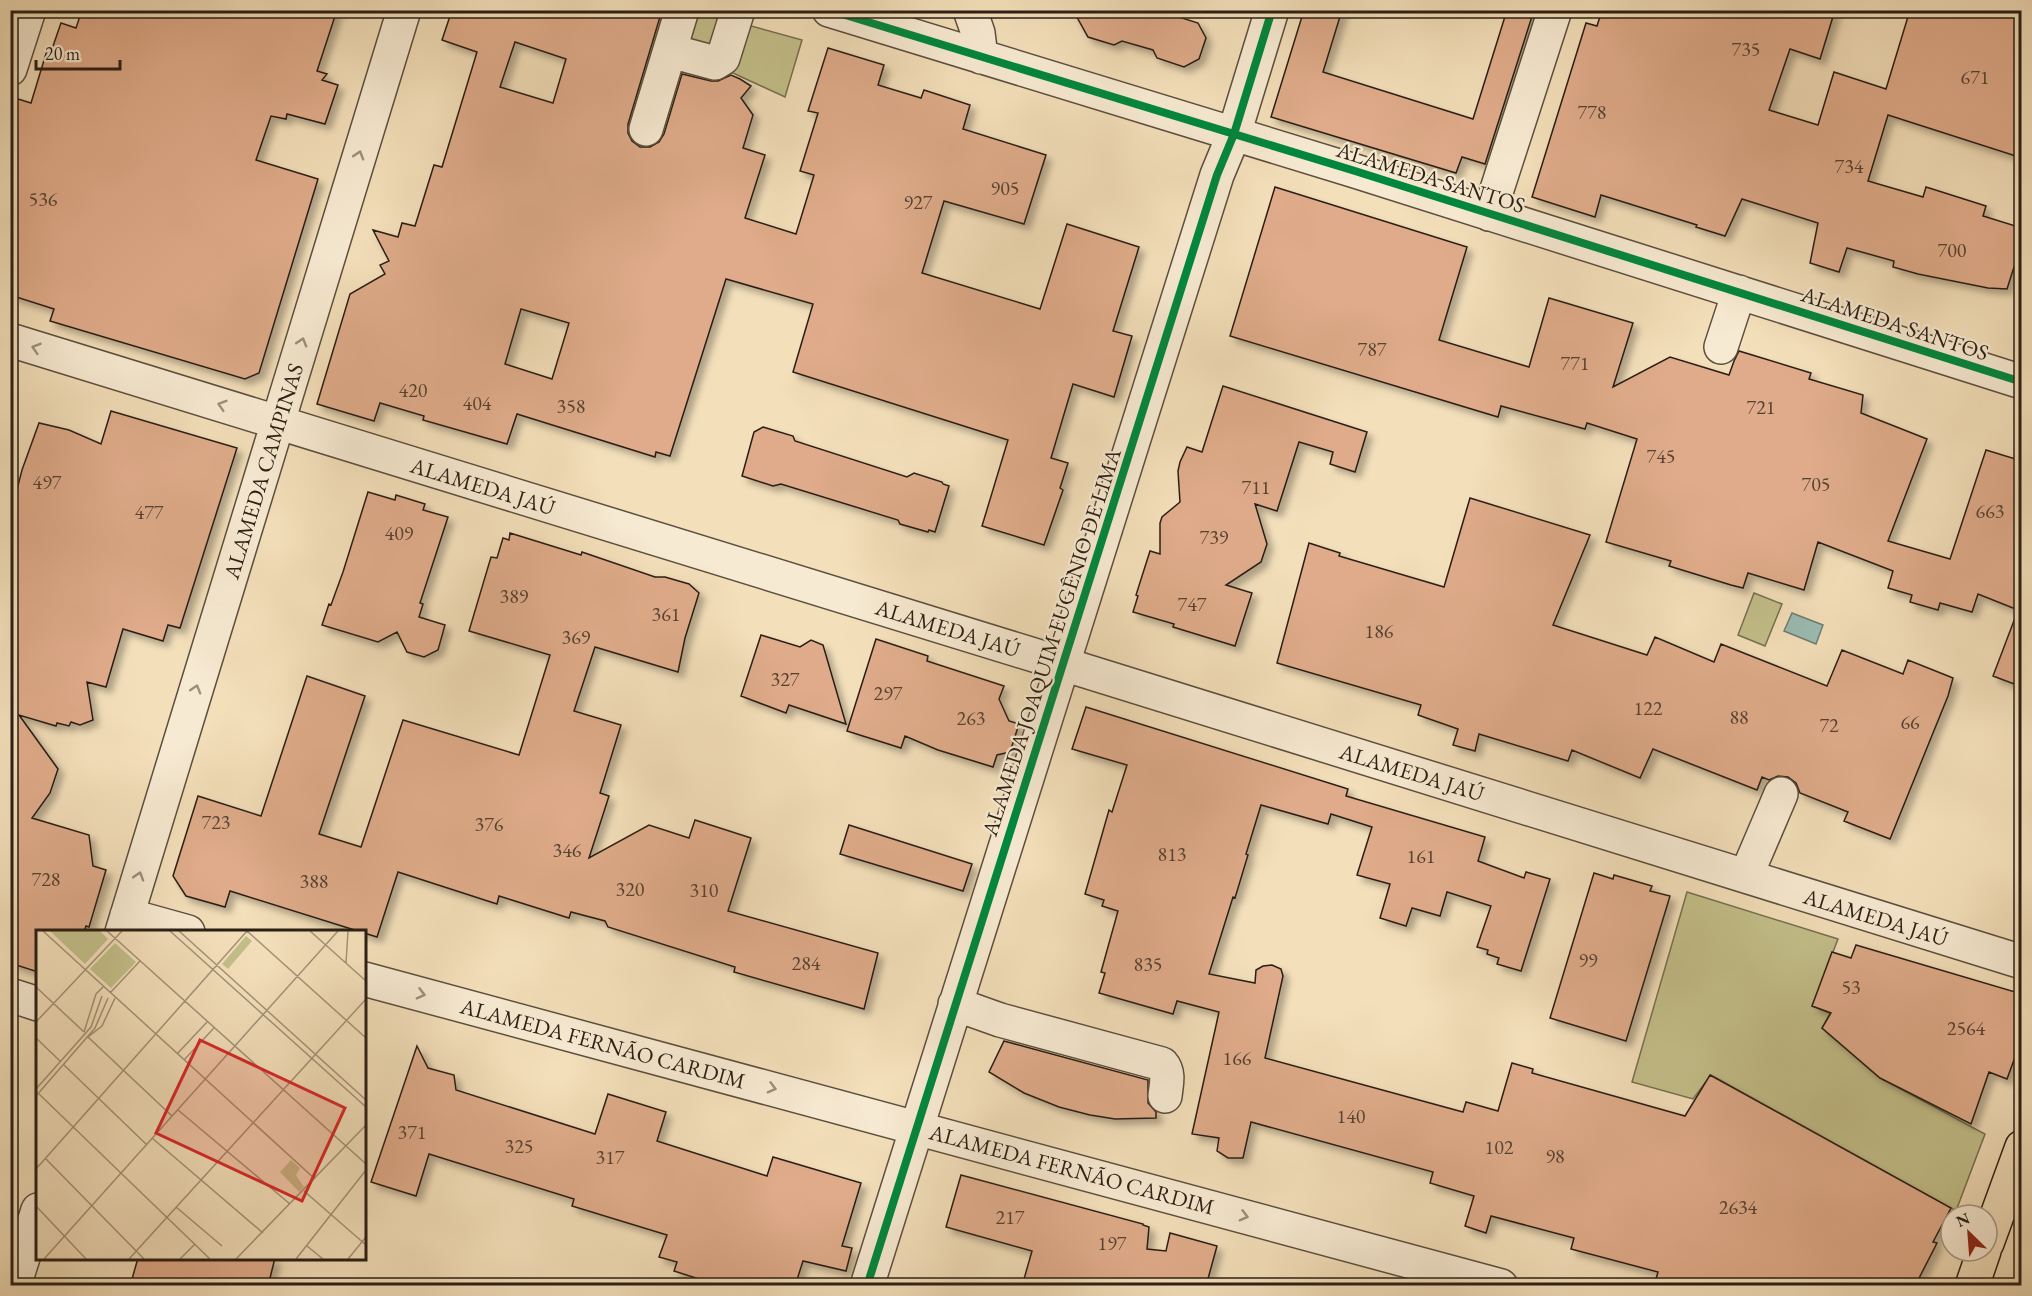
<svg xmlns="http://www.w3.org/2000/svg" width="2032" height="1296" viewBox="0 0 2032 1296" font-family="'EB Garamond',serif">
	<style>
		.green { fill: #c3bf8a; stroke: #766f50; stroke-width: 1.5 }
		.water { fill: #9bbcb2; stroke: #6e7d73; stroke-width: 1.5 }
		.building { fill: #dfab8a; stroke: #2a1f15; stroke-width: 1.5; fill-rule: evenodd; filter: url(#shadow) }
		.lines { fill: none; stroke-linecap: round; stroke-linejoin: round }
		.minor-casing { stroke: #5c4f3e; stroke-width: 36 }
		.major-casing { stroke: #2a1f15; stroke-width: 36 }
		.minor { stroke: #f7ead2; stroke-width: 33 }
		.major { stroke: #f3dfba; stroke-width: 33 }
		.cycleway-casing { stroke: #f7ead2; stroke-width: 11 }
		.cycleway { stroke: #00873e; stroke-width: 8 }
		.oneway { stroke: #9b8f7d }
		.labels { text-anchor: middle; stroke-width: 4.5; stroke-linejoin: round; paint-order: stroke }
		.number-label { font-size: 20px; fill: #574232 }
		.street-label { font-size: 22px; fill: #2a1f15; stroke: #f7ead2 }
		.inset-road { fill: none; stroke: #a39278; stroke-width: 1.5 }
		.view { fill: #d62828; fill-opacity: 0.15; stroke: #d62828; stroke-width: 3 }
		.inset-edge { fill: none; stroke: #2a1f15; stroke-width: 3 }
	</style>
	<defs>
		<filter id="shadow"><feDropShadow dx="5.5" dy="5.5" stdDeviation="3" flood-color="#0004"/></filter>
	</defs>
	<rect width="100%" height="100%" fill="#f3dfba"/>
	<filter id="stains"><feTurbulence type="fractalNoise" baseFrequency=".00333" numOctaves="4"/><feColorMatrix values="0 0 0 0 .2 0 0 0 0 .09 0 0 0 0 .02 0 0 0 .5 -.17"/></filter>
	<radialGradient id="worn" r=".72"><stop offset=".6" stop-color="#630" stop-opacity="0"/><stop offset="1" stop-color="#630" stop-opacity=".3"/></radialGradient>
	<path class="green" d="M697,11L802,40L785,97L720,67L656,57Z
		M1754,593L1782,604L1765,646L1738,635Z
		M1687,892L1838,939L1812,1006L1830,1013L1822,1028L1880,1078L1985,1134L1956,1211L1711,1075L1693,1099L1632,1082Z"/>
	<path class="water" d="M1792,613L1823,625L1816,644L1784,631Z"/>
	<path class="building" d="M82,10H337L317,71L327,74L322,80L338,85L325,124L287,114L286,119L271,116L256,160L318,179L259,373L245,379L50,321L54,309L10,295V124L18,99L31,103L48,47L52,49L61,23L76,28Z
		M452,10H662L628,124V133L632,141L640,147H650L659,142L664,134L682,74L711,81H718L731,75L740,79L751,86L741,98L753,115L743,148L765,155L745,218L796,234L814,175L800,171L818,113L808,111L828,48L884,65L878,85L921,98L924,90L970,105L963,129L1046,155L1024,224L944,201L922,273L1040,309L1067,224L1139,247L1113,331L1132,336L1114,397L1073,384L1051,458L1068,463L1060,488L1063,490L1044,545L982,526L1008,440L793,372L813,304L726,279L670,456L656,452L655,457L517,414L507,444L423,420L424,416L380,403L374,421L317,404L350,294L385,274L380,265L389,261L373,230L398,237L402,223L415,226L434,165L442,167L477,52L442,40ZM515,42L566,59L553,103L500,87ZM521,309L569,323L552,379L505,364Z
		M1073,10H1157L1198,23L1206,38L1199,59L1184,67L1157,58L1153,50L1122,41L1114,45L1088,37Z
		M1304,10H1342L1323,72L1473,119L1507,10H1534L1485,164L1462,157L1456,173L1271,117Z
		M1602,10H1835L1820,59L1790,49L1769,110L1818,125L1834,72L1886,89L1910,10H2022V158L1888,115L1868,181L1923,197L1926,187L1986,206L1983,216L2022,228V242L2007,289L1988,288L1918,274L1893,267L1894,261L1847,248L1839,272L1810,263L1818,223L1742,199L1725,236L1696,227L1697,225L1601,195L1595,217L1532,197L1586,23L1597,26Z
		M1275,187L1467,247L1439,340L1529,367L1549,298L1633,323L1613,387L1670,357L1729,375L1734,361L1739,351L1811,373L1809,379L1863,395L1861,413L1927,439L1888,541L1950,559L1986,450L2022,461V687L1993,676L2018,610L1978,594L1972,612L1940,603L1938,610L1910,602L1912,595L1888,588L1893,571L1818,542L1804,590L1748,573L1743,588L1731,585L1669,566L1671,561L1606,542L1637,439L1587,423L1585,429L1501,406L1498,417L1230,336Z
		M1223,386L1367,432L1355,472L1330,464L1333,452L1299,442L1277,511L1255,504L1267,544L1261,562L1226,585L1252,593L1235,646L1173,627L1174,624L1133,612L1138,596L1136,595L1150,551L1160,554V523L1162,517L1180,502L1178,471L1180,462L1187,447L1202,452Z
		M111,411L237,448L180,628L168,625L163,641L123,629L106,687L87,682L93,720L80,725L71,722L69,726L57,723L56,726L19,715L58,769L50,793L32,818L89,835L93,866L106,870L89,927L86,926L84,932H38V972L10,963V534L14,501L22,470L39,423L69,430L101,444Z
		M763,427L793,436L795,441L907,477L914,473L942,482L943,484L949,486L935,532L929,530L928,532L900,524L898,520L781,484L773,486L742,476L754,432Z
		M368,492L395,500L396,495L425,504L423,510L448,517L420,603L423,604L419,617L445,625L438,650L424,657L407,652L397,632L378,642L322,625L329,604L331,605L343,572Z
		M1470,498L1590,535L1553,625L1647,655L1655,637L1714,662L1721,644L1827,686L1842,650L1903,674L1908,660L1953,678L1948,696L1890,839L1844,821L1848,812L1800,793L1796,783L1788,777L1778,776L1769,780L1762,777L1757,790L1653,749L1640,778L1572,750L1568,761L1479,734L1475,751L1453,745L1458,729L1418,715L1421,705L1277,663L1309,543L1340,553L1339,556L1444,587Z
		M510,533L581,555L582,552L655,577H665L689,584L699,593L685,638L678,672L595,647L574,711L621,725L600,793L609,796L589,858L649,825L689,838L695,820L751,838L728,911L878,953L864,1009L734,972L735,967L608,927L605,921L571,912L569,918L499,896L497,904L398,872L377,937L230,891L225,907L186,896L173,876L198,796L261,816L307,676L365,696L319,834L361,847L403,720L519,755L550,655L469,631L491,557L497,558L503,538L509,540Z
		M761,635L800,647L811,640L823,645L846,724L789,705L786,713L741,696Z
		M876,639L928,656L927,661L1004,686L999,699L1009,721L1019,724L1010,752L997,755L993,767L938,750L905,736L901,748L847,731Z
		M1086,707L1348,789L1346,796L1485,837L1478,861L1524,878L1526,872L1550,879L1521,971L1497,964L1499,958L1487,954L1488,950L1477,947L1491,906L1447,892L1440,916L1412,908L1406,926L1380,918L1390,884L1357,875L1372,827L1331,814L1328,824L1261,805L1246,854L1248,855L1235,898L1233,897L1209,974L1255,983L1256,970L1263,966L1272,965L1281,969L1283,976L1265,1058L1463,1112L1466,1102L1498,1111L1512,1063L1533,1069L1532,1073L1685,1116L1710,1075L1951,1208L1933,1242L1937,1243L1915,1286H1654L1658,1272L1571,1249L1574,1238L1491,1216L1486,1233L1465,1226L1474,1196L1430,1183L1433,1172L1251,1122L1243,1158H1228L1217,1151L1219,1138L1192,1134L1219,1012L1177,1001L1173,1014L1099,993L1105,973L1101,972L1118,911L1102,906L1104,900L1085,894L1109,810L1112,812L1127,765L1072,749Z
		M849,825L972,864L963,891L840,854Z
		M1594,873L1613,879L1614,875L1652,886L1650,891L1670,896L1626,1041L1550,1018Z
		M1856,945L2022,994V1038L2007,1079L1989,1072L1971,1124L1880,1078L1822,1028L1831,1013L1812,1006L1832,952L1851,958Z
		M1004,1041L1148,1080V1103L1156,1112V1118L1115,1119L1090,1115L1059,1107L1024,1093L989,1072Z
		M417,1046L428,1068L454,1075L456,1090L595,1134L608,1094L666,1112L657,1141L767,1176L773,1157L861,1183L842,1246L852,1248L846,1271L803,1261L795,1286H721L674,1271L677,1262L659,1257L667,1235L572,1206L574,1199L429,1154L416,1196L371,1182Z
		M961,1175L1143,1224V1225L1149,1227L1147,1249L1166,1251L1170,1233L1217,1246L1206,1286H1022L1032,1251L946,1227Z
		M138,1258H275L268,1286H130Z"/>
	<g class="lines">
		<defs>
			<path id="minor" d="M682,10L672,43L678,53L715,63L723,58L738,10
				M829,10L1355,171L2022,382
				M970,10L978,33L981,57
				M10,69L29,10
				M646,129L672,43
				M1489,214L1555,10
				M10,340L1063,664L2022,962
				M1721,347L1739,292
				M1746,876L1781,794
				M127,915L188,932
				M122,932L404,10
				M364,979L1501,1286
				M10,995L38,1004
				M955,1004L1000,1020L1162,1064C1170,1073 1166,1085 1165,1096
				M14,1286L38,1210
				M867,1286L1217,175L1234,134L1272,10"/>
			<path id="major" d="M1987,1243L2022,1147
				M1972,1286L1984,1251"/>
		</defs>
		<use href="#minor" class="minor-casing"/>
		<use href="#major" class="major-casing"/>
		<use href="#minor" class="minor"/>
		<use href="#major" class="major"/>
		<defs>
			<path id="cycleway" d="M829,10L1355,171L2022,382
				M867,1286L1217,175L1234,134L1272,10"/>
		</defs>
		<use href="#cycleway" class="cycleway-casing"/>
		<use href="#cycleway" class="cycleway"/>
	</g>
	<defs><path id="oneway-chevron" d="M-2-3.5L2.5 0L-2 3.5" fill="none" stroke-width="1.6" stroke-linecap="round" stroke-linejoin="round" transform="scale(1.5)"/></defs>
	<g class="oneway">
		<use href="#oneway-chevron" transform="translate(359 155) rotate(-73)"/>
		<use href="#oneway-chevron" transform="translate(302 342) rotate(-73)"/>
		<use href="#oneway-chevron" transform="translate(36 348) rotate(-163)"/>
		<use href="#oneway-chevron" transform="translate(222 405) rotate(-163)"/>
		<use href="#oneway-chevron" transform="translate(196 689) rotate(-73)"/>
		<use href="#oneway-chevron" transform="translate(139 876) rotate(-73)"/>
		<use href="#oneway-chevron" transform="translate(421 994) rotate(15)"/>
		<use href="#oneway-chevron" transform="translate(772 1088) rotate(15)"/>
		<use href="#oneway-chevron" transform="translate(1244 1216) rotate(15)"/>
	</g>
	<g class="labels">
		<g class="number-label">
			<text x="1746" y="56">735</text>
			<text x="1975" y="84">671</text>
			<text x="1592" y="119">778</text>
			<text x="1849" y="173">734</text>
			<text x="1005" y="195">905</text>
			<text x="43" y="206">536</text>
			<text x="918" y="209">927</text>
			<text x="1952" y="257">700</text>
			<text x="1372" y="356">787</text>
			<text x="1575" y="370">771</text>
			<text x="413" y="397">420</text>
			<text x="477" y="410">404</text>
			<text x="571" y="413">358</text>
			<text x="1761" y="414">721</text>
			<text x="1661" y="463">745</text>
			<text x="47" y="489">497</text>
			<text x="1816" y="491">705</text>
			<text x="1256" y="494">711</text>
			<text x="1990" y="518">663</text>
			<text x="149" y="519">477</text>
			<text x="399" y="540">409</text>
			<text x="1214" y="544">739</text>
			<text x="514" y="603">389</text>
			<text x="1192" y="611">747</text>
			<text x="666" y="621">361</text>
			<text x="1379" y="638">186</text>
			<text x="576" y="644">369</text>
			<text x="785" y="686">327</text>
			<text x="888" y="700">297</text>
			<text x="1648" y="715">122</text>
			<text x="1739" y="724">88</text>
			<text x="971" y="725">263</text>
			<text x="1910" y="729">66</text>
			<text x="1829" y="732">72</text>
			<text x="216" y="829">723</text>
			<text x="489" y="831">376</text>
			<text x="567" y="857">346</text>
			<text x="1172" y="861">813</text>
			<text x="1421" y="863">161</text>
			<text x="46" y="886">728</text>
			<text x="314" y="888">388</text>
			<text x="630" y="896">320</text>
			<text x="704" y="897">310</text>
			<text x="1588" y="967">99</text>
			<text x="806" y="970">284</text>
			<text x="1148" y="971">835</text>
			<text x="1851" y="994">53</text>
			<text x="1966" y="1035">2564</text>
			<text x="1237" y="1065">166</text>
			<text x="1351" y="1123">140</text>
			<text x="412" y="1139">371</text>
			<text x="519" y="1153">325</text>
			<text x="1499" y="1154">102</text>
			<text x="1555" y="1163">98</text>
			<text x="610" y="1164">317</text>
			<text x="1738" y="1214">2634</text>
			<text x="1010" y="1224">217</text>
			<text x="1112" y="1250">197</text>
		</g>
		<g class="street-label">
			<text transform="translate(1431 177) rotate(17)" y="8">ALAMEDA SANTOS</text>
			<text transform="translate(1895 323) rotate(18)" y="8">ALAMEDA SANTOS</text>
			<text transform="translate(263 471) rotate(-73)" y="8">ALAMEDA CAMPINAS</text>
			<text transform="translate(483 486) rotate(17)" y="8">ALAMEDA JAÚ</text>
			<text transform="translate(948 628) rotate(17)" y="8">ALAMEDA JAÚ</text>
			<text transform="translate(1051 642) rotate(-72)" y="8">ALAMEDA JOAQUIM EUGÊNIO DE LIMA</text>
			<text transform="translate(1412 772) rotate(17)" y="8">ALAMEDA JAÚ</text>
			<text transform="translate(1876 917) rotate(17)" y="8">ALAMEDA JAÚ</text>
			<text transform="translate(603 1043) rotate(15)" y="8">ALAMEDA FERNÃO CARDIM</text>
			<text transform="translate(1072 1169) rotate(15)" y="8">ALAMEDA FERNÃO CARDIM</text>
		</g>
	</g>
	<g transform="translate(36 930)">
		<rect width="330" height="330" fill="#f3dfba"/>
		<path d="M14,1H64L72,9L49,34ZM210,6L216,11L192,39L186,34ZM79,13L100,32L75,58L54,39ZM255,230L264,238L260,245L268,257L263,262L244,242Z" fill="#c3bf8a"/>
		<path class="inset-road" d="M7,1L279,249M71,1L330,234M134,1L330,177M143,1L330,170M211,1L330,108M274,1L330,51M310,33L312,1M0,57L48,102M74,63L104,31M79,68L66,96L52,107L136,186M0,92L86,1M48,102L60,64L67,57M0,108L24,131M141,124L171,92M148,130L178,98M28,135L111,215M0,159L55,97L66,66M3,164L174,329M0,166L59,98L72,68M142,180L254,274M116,208L227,303M9,228L108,329M0,239L211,1M268,261L330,315M0,276L50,329M140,277L186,316M271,316L287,329M8,329L302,1M93,329L330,69M144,329L159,314M200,329L330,195M260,329L330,240M312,329L330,307"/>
		<path class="view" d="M164,110L309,178L266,271L120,203Z"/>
		<rect width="330" height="330" class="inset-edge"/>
	</g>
	<rect width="2032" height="1296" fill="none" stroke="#f3dfba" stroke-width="36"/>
	<rect x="12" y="12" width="2008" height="1272" fill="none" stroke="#2a1f15" stroke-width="3"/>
	<rect x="18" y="18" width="1996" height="1260" fill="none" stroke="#2a1f15" stroke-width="1.5"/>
	<g transform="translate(1969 1233) rotate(335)"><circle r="28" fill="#f7ead2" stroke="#a59986" stroke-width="1.5"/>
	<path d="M0-4.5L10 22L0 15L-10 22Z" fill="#8f2418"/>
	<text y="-9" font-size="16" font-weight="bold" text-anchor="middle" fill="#2a1f15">N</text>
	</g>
	<path d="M36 60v9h84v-9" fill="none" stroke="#2a1f15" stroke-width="3"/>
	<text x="45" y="60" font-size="18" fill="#2a1f15" stroke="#f7ead2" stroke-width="4.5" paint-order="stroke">20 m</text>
	<rect width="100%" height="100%" filter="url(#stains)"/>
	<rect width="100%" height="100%" fill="url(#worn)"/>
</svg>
